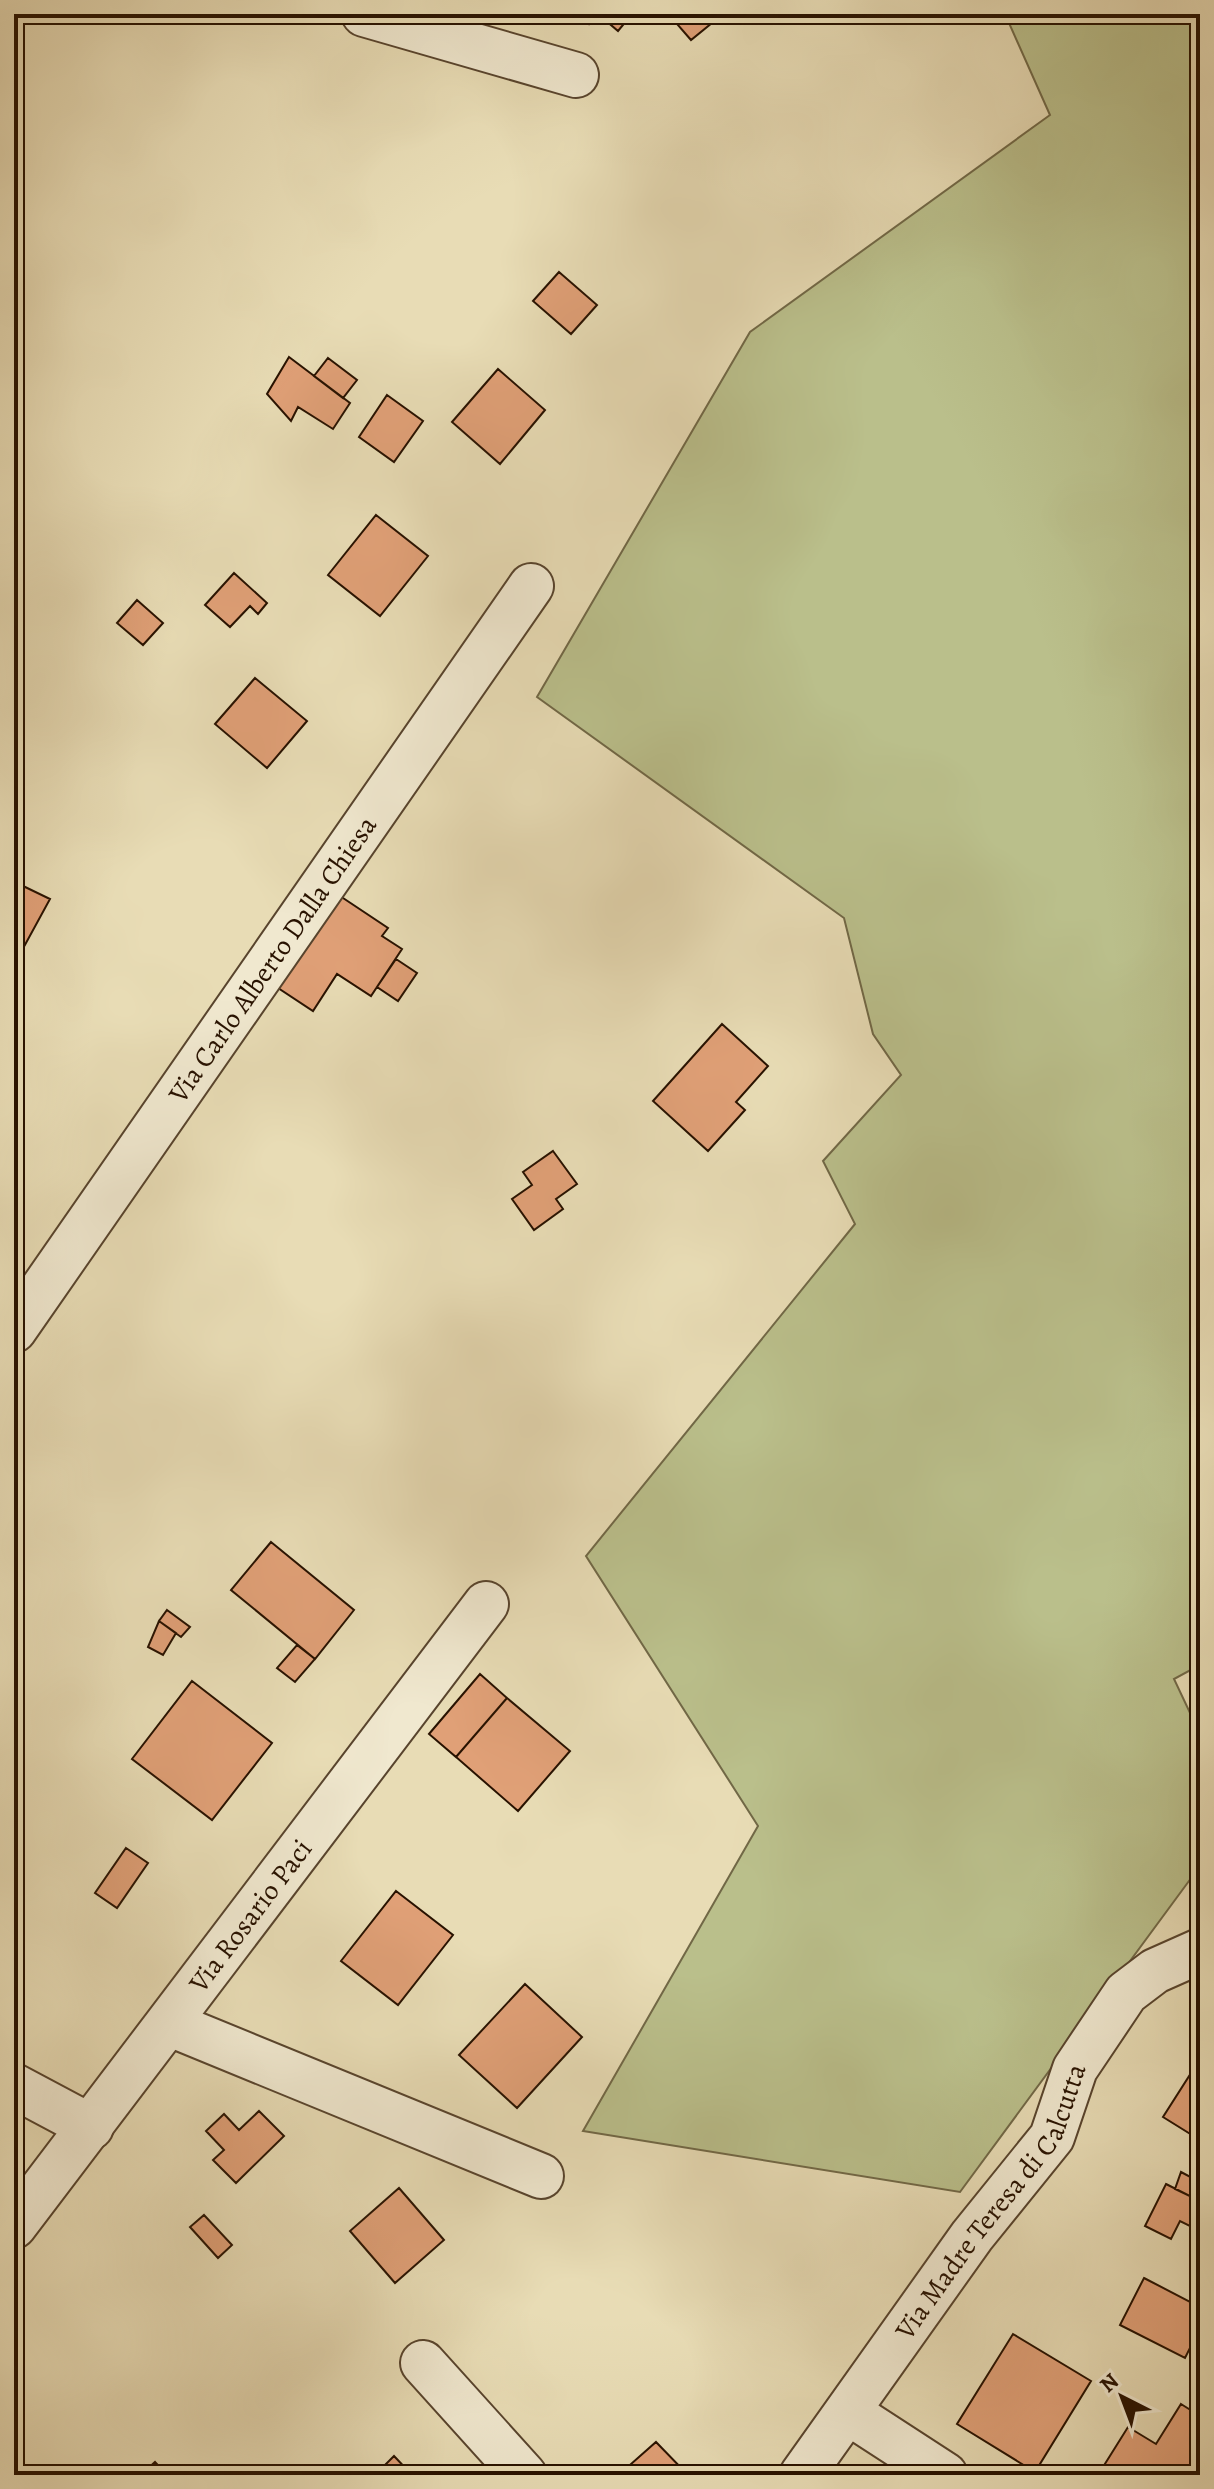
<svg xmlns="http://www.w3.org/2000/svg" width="1214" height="2489" viewBox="0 0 1214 2489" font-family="Alegreya,serif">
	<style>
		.green { fill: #babf8b; stroke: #716846; stroke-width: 2 }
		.building { fill: #e0a077; stroke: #281200; stroke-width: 2 }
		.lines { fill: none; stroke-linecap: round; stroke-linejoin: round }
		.street-casing { stroke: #58442d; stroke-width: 48 }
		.street { stroke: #f0e8cf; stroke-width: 44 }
		.labels { text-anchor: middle; stroke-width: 6; stroke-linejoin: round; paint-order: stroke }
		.street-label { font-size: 28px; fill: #281200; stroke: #f0e8cf }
	</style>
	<rect width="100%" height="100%" fill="#e8dcb5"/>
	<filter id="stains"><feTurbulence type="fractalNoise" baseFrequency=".0025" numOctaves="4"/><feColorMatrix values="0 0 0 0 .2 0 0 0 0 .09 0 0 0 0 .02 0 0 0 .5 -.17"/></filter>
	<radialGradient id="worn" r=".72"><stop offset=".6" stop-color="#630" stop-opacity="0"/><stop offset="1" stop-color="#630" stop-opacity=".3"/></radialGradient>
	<path class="green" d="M1005,14H1200V1665L1174,1679L1200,1734V1866L960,2192L583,2131L758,1826L586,1556L855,1224L823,1161L901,1075L873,1034L844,918L537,697L750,332L1050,115Z"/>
	<path class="building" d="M577,14H632L618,31L598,14L589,24Z
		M690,14H723L691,40L677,24Z
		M559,272L597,305L571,334L533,301Z
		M289,357L350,403L333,429L298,407L291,421L267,394Z
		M328,358L357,380L343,398L314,376Z
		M498,369L545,410L500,464L452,422Z
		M387,395L423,421L394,462L359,437Z
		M376,515L428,556L380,616L328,575Z
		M234,573L267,603L258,614L250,606L230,627L205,605Z
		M137,600L163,623L143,645L117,623Z
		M255,678L307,721L267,768L215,724Z
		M21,885L50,899L14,965V899Z
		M334,892L388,928L382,936L402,949L371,996L337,974L313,1011L272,984Z
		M396,959L417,973L398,1001L377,987Z
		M722,1024L768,1066L736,1102L745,1110L708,1151L653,1101Z
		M553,1151L577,1184L556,1199L563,1209L534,1230L512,1199L532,1185L523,1172Z
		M271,1542L354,1610L315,1659L231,1590Z
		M167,1610L190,1627L181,1637L159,1621Z
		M159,1621L176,1633L163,1655L148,1647Z
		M297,1645L315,1659L295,1682L277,1668Z
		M480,1674L507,1698L456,1757L429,1734Z
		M192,1681L272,1743L212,1820L132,1759Z
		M507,1698L570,1751L518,1811L456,1757Z
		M126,1848L148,1863L117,1908L95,1893Z
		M396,1891L453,1935L398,2005L341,1961Z
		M525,1984L582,2037L517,2108L459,2055Z
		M1200,2059V2140L1163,2117Z
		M259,2111L284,2136L236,2183L213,2160L224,2150L206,2131L224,2114L239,2130Z
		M1181,2172L1200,2182V2201L1175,2189Z
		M1166,2184L1200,2201V2231L1180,2221L1171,2239L1145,2226Z
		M399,2188L444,2240L395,2283L350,2231Z
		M204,2215L232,2245L218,2258L190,2227Z
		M1144,2278L1200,2307V2328L1185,2358L1120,2325Z
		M1013,2334L1091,2381L1035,2472L957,2424Z
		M1181,2404L1200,2416V2457L1189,2475H1098L1128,2427L1156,2444Z
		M656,2442L688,2475H641L631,2464Z
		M394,2456L412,2475H375Z
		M155,2462L167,2475H142V2474Z"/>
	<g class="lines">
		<defs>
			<g id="street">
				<path d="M364,14L576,75"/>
				<path id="s1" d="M14,1330L531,586"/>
				<path d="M170,2024L541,2176"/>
				<path d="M14,2086L91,2127"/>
				<path id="s2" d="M14,2226L486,1604"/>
				<path d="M423,2363L524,2475"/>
				<path d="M848,2412L945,2475"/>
				<path id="s3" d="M802,2475L972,2236L1052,2137L1075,2069L1126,1993L1155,1971L1200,1951"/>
			</g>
		</defs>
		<use href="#street" class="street-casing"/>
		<use href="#street" class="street"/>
	</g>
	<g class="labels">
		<g class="street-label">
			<text dy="10" stroke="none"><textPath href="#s1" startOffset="452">Via Carlo Alberto Dalla Chiesa</textPath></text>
			<text dy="10" stroke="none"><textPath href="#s2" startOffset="390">Via Rosario Paci</textPath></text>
			<text dy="10" stroke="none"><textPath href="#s3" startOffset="334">Via Madre Teresa di Calcutta</textPath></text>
		</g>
	</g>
	<rect width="1214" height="2489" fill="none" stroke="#e8dcb5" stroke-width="48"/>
	<rect x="16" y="16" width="1182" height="2457" fill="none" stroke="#281200" stroke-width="4"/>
	<rect x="24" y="24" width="1166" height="2441" fill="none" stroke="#281200" stroke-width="2"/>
	<g transform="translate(1122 2397) rotate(318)" stroke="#f0e8cf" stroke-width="6" paint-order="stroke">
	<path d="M0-6L14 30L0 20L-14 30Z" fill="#281200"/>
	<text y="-12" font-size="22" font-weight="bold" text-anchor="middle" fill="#281200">N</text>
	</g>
	<rect width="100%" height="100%" filter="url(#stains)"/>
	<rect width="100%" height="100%" fill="url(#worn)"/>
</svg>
